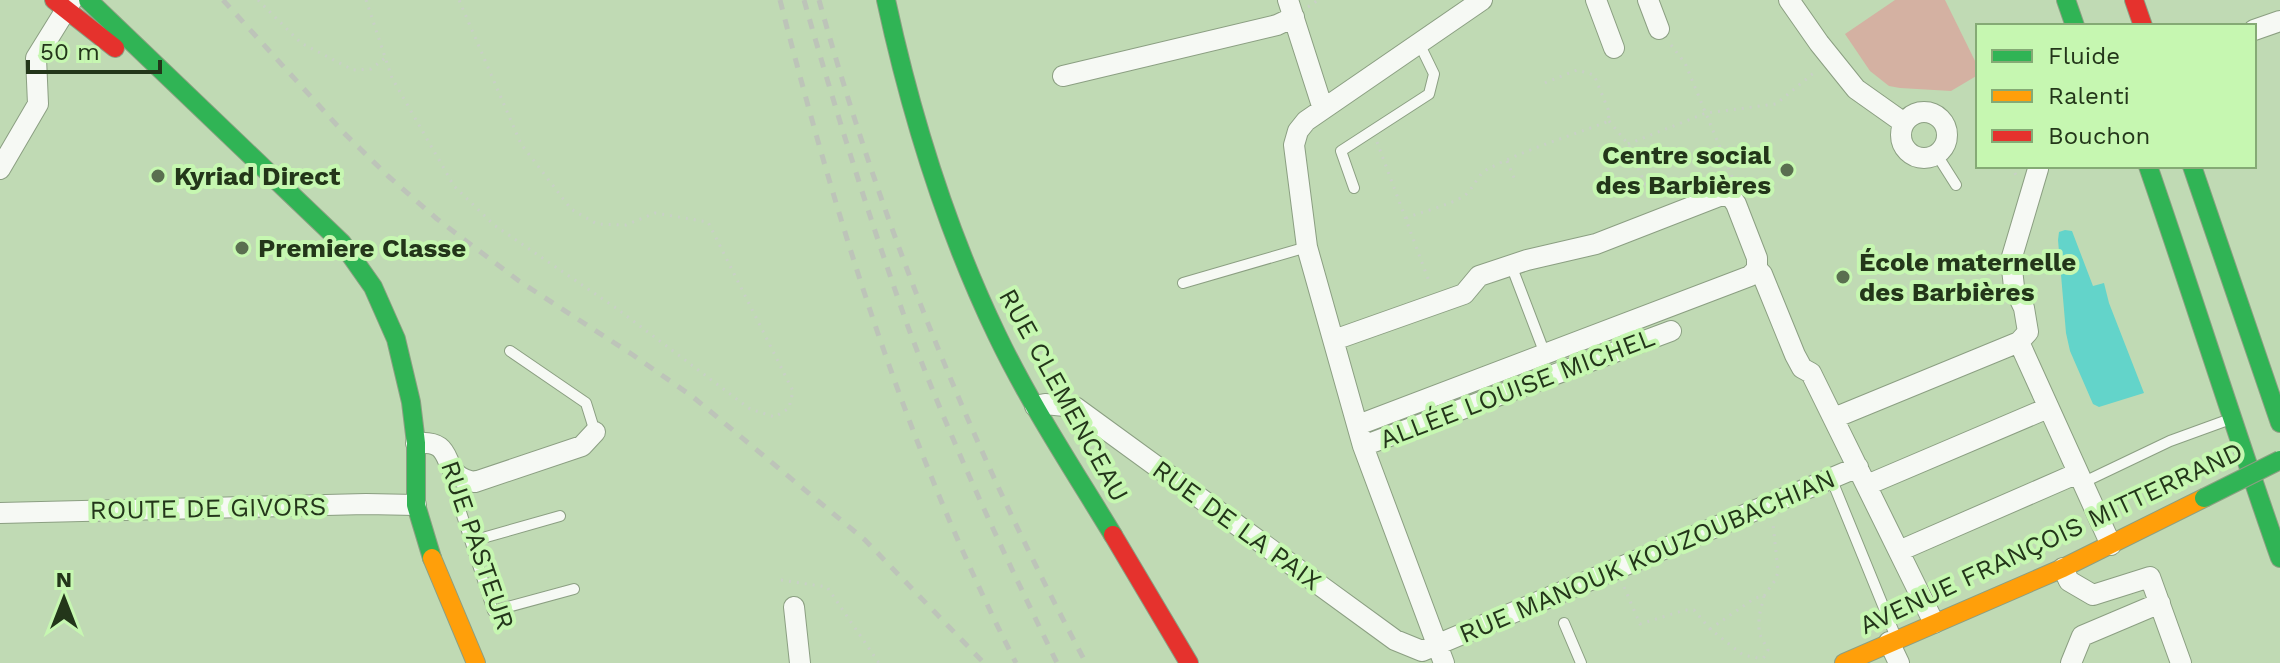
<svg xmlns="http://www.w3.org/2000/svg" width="2280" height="663" viewBox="0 0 2280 663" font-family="'Work Sans',sans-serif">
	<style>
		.green { fill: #d4b1a2 }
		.water { fill: #63d4ca }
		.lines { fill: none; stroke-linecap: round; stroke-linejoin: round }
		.lane-casing { stroke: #8b9f82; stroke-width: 12 }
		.street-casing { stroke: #8b9f82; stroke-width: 22 }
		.fast-casing { stroke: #8b9f82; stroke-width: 20 }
		.slow-casing { stroke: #8b9f82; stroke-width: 20 }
		.jam-casing { stroke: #8b9f82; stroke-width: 20 }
		.path { stroke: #c8d1c5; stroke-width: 3; stroke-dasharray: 2 6; stroke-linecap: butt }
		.lane { stroke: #f6f9f4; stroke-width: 10 }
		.street { stroke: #f6f9f4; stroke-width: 20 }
		.fast { stroke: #30b455; stroke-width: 18 }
		.slow { stroke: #ff9f0a; stroke-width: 18 }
		.jam { stroke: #e5322d; stroke-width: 18 }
		.rail { stroke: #bdc4b9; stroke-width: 5; stroke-dasharray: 10 10; stroke-linecap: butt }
		.fast-bridge-casing { stroke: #8b9f82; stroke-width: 20; stroke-linecap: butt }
		.fast-bridge { stroke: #30b455; stroke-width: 18 }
		.poi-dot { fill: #5a6f50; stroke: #c6f7b1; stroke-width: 3 }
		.labels { text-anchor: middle; stroke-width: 8; stroke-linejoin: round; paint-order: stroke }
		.poi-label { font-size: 26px; font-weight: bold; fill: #23361a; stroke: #c6f7b1; text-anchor: start }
		.street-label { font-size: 26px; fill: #23361a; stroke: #c6f7b1 }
	</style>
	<rect width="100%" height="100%" fill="#c0dab4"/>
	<path class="green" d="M1895,0H1945L1978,67V75L1951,91L1900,88L1889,86L1870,71L1845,34Z"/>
	<path class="water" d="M2065,230L2072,231L2093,286L2104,283L2109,303L2144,393L2099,407L2093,404L2070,351L2066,333L2058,240L2059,232Z"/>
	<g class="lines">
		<defs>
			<path id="lane" d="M1937,155L1956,185
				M1354,188L1341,151L1429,94L1434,74L1419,43
				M1511,265L1545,354
				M1183,283L1307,247
				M510,351L586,403L595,432
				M1831,478L1895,635
				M464,480L459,506L493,611L574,589
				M2082,483L2170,441L2225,421
				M472,541L560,516
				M1564,623L1581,663"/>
			<path id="street" d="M1288,0L1323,109
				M1596,0L1614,48
				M1648,0L1659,29
				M1789,0L1819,43L1856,89L1904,123
				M2254,30L2280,21
				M1063,76L1277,25L1294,17
				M1901 135a23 23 0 1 1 46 0a23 23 0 1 1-46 0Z
				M0,169L38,104L36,58L72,0
				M2038,169L2011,260L2014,287L2024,308L2028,332L2019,342L2111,545
				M1757,269L1762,274L1795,355L1802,368L1811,373L1934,623
				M1334,340L1464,294L1479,276L1527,260L1596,244L1722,195L1731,197L1736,204L1757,258V269L1750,276L1358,425
				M1035,406L1045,404L1075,407L1395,640L1422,651L1858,467
				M1834,418L2019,342
				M416,443C461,439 435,476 475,482L582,446L595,432
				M1363,446L1671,331
				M1867,485L2048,408
				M0,513L366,504L416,505
				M1899,551L2078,473
				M2063,568L2069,581L2093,595L2150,577L2181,663
				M794,607L800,663
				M1889,642L1899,663
				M1444,663L1363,446L1307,247L1294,145L1298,131L1306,121L1482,0
				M2071,663L2082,636L2160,603"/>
			<path id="fast" d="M88,0L342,243L373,287L396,339L411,402L416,443V505L432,558
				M886,0C911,115 946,229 997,335C1030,404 1073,469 1113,535
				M2066,0L2075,26
				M2148,166C2193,296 2234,428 2280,558
				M2192,166L2280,423"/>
			<path id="slow" d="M432,558L476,663
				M1844,663L2063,568L2204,498"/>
			<path id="jam" d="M54,0L115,48
				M2134,0L2143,26
				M1113,535L1189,663"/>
		</defs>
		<use href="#lane" class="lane-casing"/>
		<use href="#street" class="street-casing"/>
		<use href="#fast" class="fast-casing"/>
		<use href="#slow" class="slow-casing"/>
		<use href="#jam" class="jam-casing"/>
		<path class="path" d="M258,0L301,43L353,70L371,69L385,58
			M366,0L392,78L454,186L494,225L616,308L750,409L775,417L789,408L793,391L708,222L655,213L626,225L597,224L571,209L521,144L459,0
			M1308,7L1318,0
			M1671,45L1685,63L1733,179
			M1609,121L1628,144L1645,184L1679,191
			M1377,142L1430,284
			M1628,144L1706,113L1776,104L1816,71
			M1507,161L1515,180
			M2011,166L2017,177
			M1406,218C1421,212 1450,205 1464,196C1474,189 1477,174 1488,169C1526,149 1568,137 1609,121L1608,109L1594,75L1577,70L1542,84
			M781,580L827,587L879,663
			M1624,587L1640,624L1685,610H1694L1710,629L1743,655L1763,659
			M1764,596L1759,617V633L1768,650L1763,659L1764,663
			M1710,629L1755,598L1764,596L1776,579L1778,571L1773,524"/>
		<use href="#lane" class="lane"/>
		<use href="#street" class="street"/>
		<use href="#fast" class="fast"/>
		<use href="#slow" class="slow"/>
		<use href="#jam" class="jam"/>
		<path class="rail" d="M223,0L344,133L388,176L437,219L519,281L633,355L693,397L865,540L984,663
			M780,0C838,227 909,454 1016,663
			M804,0C835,109 869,217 907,324C950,440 1003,552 1057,663
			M819,0C883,230 973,452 1086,663"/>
		<defs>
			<path id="fast-bridge" d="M2204,498L2280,460"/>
		</defs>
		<use href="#fast-bridge" class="fast-bridge-casing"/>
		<use href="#fast-bridge" class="fast-bridge"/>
	</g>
	<g class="poi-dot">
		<circle cx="1787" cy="170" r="8"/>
		<circle cx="158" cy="176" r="8"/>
		<circle cx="242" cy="248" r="8"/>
		<circle cx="1843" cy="277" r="8"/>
	</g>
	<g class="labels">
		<g class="poi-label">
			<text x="1771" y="164" text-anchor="end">Centre social<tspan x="1771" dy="30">des Barbières</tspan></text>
			<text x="174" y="185">Kyriad Direct</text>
			<text x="258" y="257">Premiere Classe</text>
			<text x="1859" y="271">École maternelle<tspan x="1859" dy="30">des Barbières</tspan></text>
		</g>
		<g class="street-label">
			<text transform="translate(1517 388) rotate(-21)" y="9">ALLÉE LOUISE MICHEL</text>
			<text transform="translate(1064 395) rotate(61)" y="9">RUE CLEMENCEAU</text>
			<text transform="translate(208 508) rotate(-1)" y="9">ROUTE DE GIVORS</text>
			<text transform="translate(1237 525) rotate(36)" y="9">RUE DE LA PAIX</text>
			<text transform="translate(2051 538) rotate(-25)" y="9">AVENUE FRANÇOIS MITTERRAND</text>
			<text transform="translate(478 545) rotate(71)" y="9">RUE PASTEUR</text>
			<text transform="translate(1647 556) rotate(-23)" y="9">RUE MANOUK KOUZOUBACHIAN</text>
		</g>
	</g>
	<rect x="1976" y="24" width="280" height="144" fill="#c6f7b1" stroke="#85aa75" stroke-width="2"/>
	<rect x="1992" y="50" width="40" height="12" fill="#30b455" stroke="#85aa75" stroke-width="2"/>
	<text x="2048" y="64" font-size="24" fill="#23361a">Fluide</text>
	<rect x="1992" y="90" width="40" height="12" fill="#ff9f0a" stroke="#85aa75" stroke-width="2"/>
	<text x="2048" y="104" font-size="24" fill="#23361a">Ralenti</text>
	<rect x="1992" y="130" width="40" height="12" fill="#e5322d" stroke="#85aa75" stroke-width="2"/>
	<text x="2048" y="144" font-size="24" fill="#23361a">Bouchon</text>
	<g transform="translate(64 599)" stroke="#c6f7b1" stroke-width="6" paint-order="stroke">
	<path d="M0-6L14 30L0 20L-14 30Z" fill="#23361a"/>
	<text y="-12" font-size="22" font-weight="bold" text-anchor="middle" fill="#23361a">N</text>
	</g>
	<path d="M28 60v12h132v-12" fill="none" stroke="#23361a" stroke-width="4"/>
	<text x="40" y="60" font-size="24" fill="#23361a" stroke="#c6f7b1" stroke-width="6" paint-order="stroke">50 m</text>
</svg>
